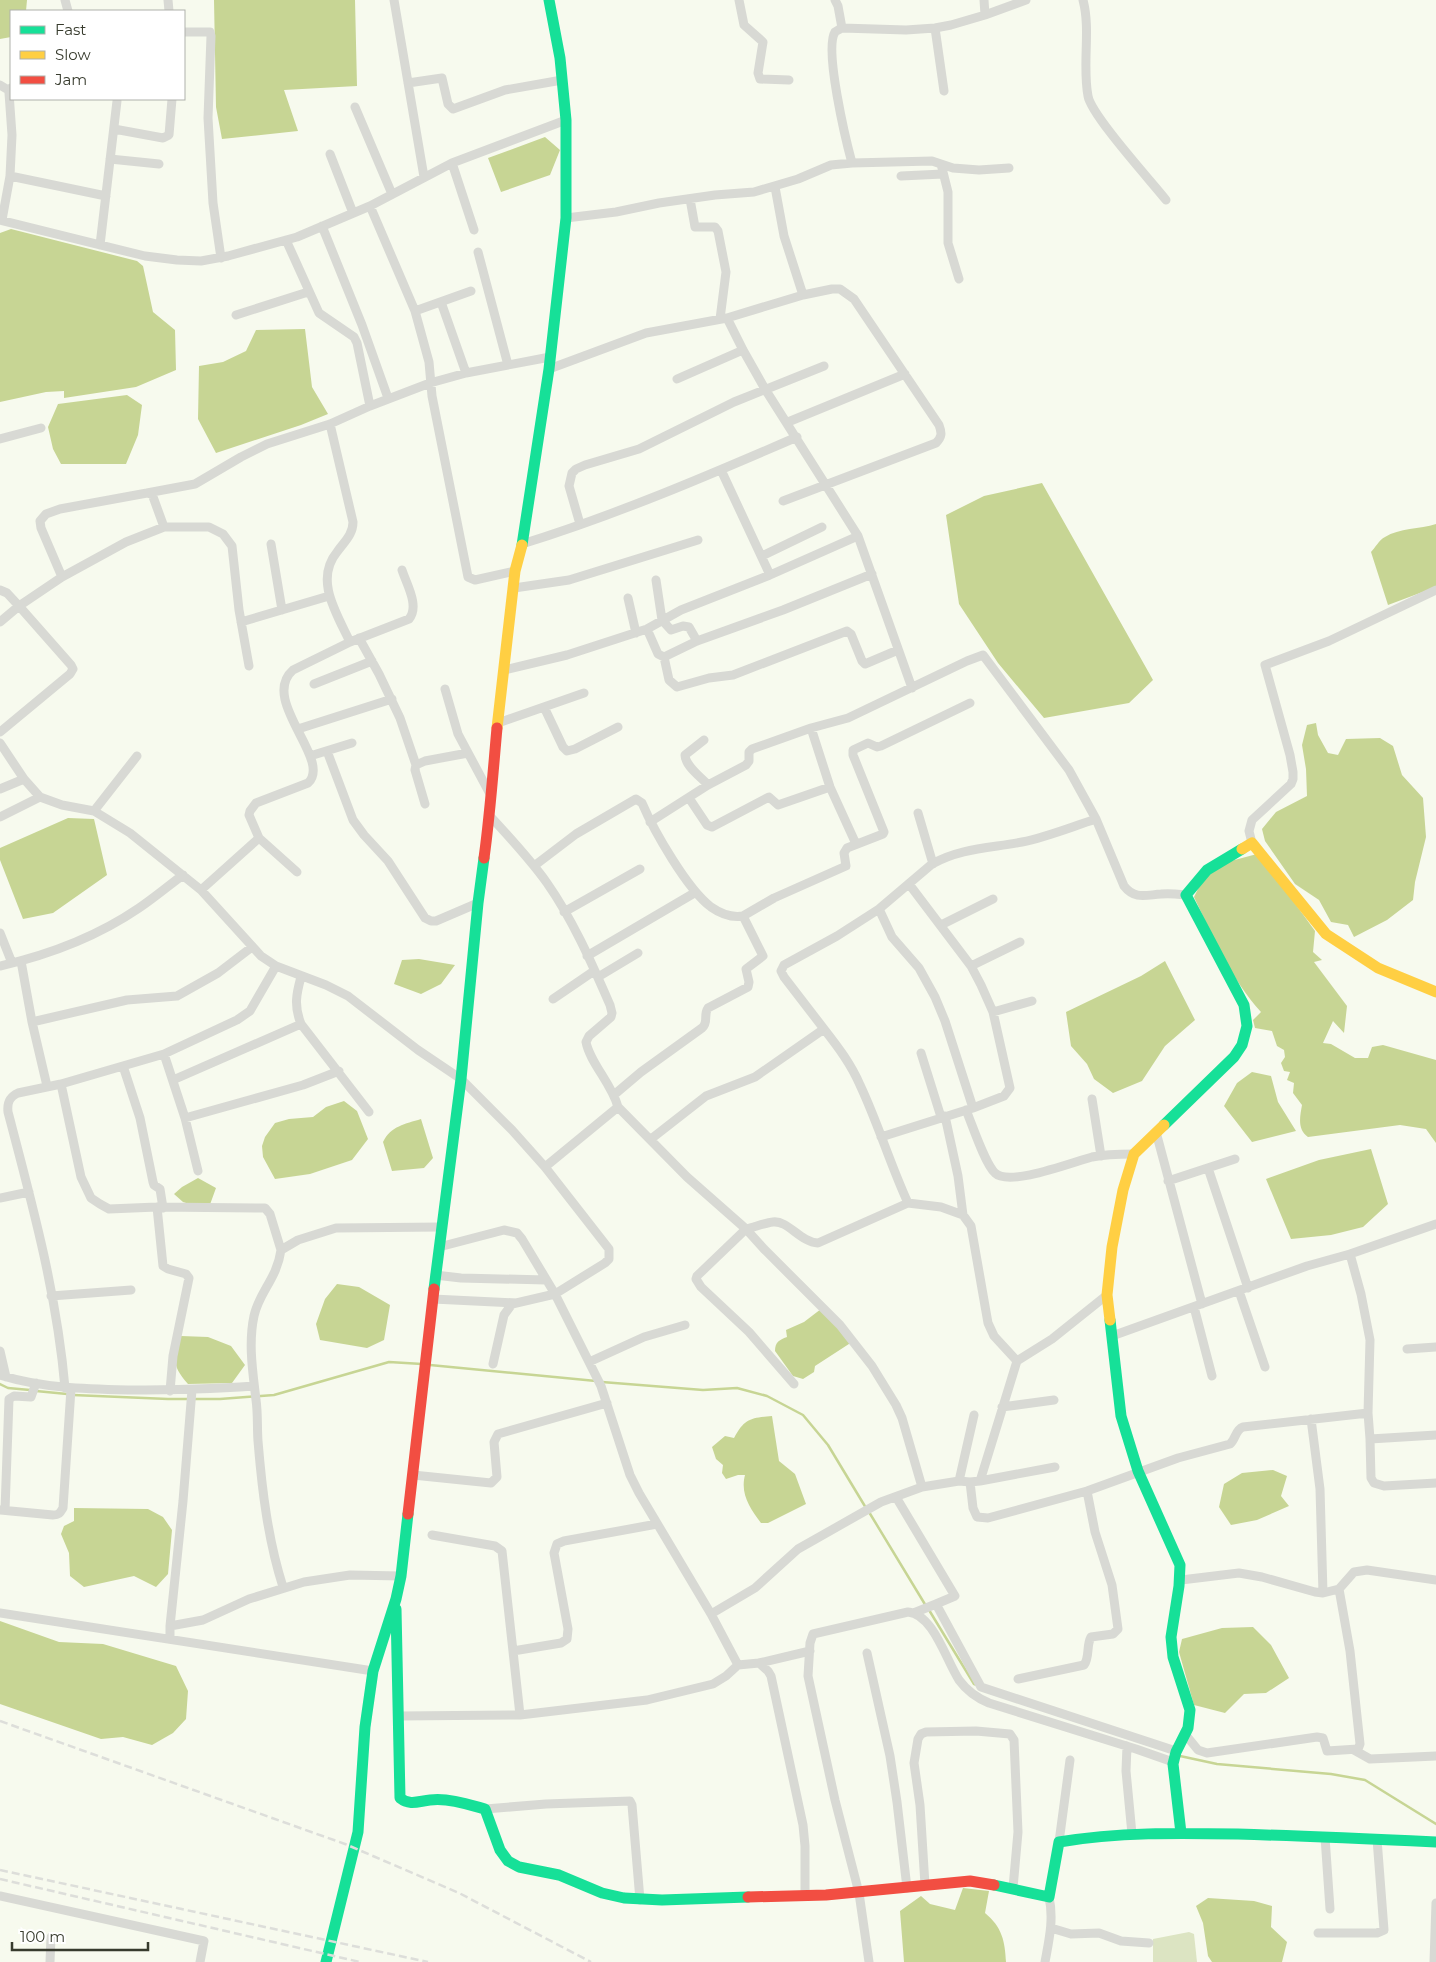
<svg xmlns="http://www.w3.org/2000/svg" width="1436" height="1962" viewBox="0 0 1436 1962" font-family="Montserrat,sans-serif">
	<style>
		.green { fill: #dce4c2 }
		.water { fill: #c7d594 }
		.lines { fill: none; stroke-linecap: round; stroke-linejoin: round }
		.stream { stroke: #c7d594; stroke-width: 2.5 }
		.street { stroke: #d8d9d4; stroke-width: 9 }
		.fast { stroke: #16e098; stroke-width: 11 }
		.slow { stroke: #ffcf43; stroke-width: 11 }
		.jam { stroke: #f24e42; stroke-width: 11 }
		.rail { stroke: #dddeda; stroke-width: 2.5; stroke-dasharray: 8 4; stroke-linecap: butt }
	</style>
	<rect width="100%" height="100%" fill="#f7faee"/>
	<path class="green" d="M1189,1932L1194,1934L1197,1962H1153V1939Z"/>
	<path class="water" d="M0,0H27L26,11H11V37L0,39Z
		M214,0H355L357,86L284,90L298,131L222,139L216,107Z
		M545,137L560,150L550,175L501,192L488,158Z
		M11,229L137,261L143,266L153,312L175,330L176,370L136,387L64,398V391L46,392L0,402V233Z
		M305,329L312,387L328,414L301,425L216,453L198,419L199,366L223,362L246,351L256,330Z
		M127,395L142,405L138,435L126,464H61L53,449L48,427L58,404Z
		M1042,483L1153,680L1129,703L1044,718L998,663L959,604L946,515L984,496Z
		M1436,524V587L1388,605L1371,552C1375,548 1379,540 1385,537C1399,528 1420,529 1436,524Z
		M1316,723L1318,735L1328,753L1338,755L1346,739L1380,738L1393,746L1402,775L1423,798L1426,837L1415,882L1413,900L1387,920L1354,937L1348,925L1331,922L1319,900L1295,884L1265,841L1262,829L1276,812L1307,796L1306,769L1302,745L1307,725Z
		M68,818L94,819L107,875L53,913L23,919L0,860V848Z
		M1257,854L1270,869L1315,931L1313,952L1322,960L1314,962L1347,1006L1344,1033L1333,1021L1323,1043L1331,1044L1355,1058H1368L1372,1047L1383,1045L1436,1060V1143L1426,1129L1400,1125L1308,1137C1297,1129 1300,1117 1302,1105L1293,1093L1294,1083L1287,1080L1290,1072L1284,1071L1281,1063L1285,1057L1284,1050L1277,1046L1272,1031L1255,1028L1253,1020L1261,1012C1231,979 1213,937 1194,897L1204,877L1227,862Z
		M419,959L455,965L441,984L421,994L394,984L402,960Z
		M1165,961L1195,1020L1165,1046L1142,1081L1113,1093L1094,1079L1087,1064L1071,1046L1066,1012L1141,976Z
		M1252,1072L1271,1076L1278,1102L1296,1131L1252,1142L1224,1106L1237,1083Z
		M344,1101L357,1111L368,1139L352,1160L310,1174L275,1179L263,1157L262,1146L265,1137L275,1123L289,1119L313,1117L326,1107Z
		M421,1119L433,1158L424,1168L392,1171L383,1142C391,1126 405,1124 421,1119Z
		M1371,1149L1388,1204L1363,1227L1331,1235L1291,1239L1266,1179L1319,1160Z
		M198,1178L216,1188L208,1210L183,1202L174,1194L182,1187Z
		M337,1284L359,1287L390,1305L384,1340L367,1348L320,1340L316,1324L325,1299Z
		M821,1309L852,1342L815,1366L814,1372L803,1379L793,1376L775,1351C775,1342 779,1340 787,1337L786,1330L804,1322Z
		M181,1336L208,1337L231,1346L245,1365L232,1383L188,1384C170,1363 175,1361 181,1336Z
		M772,1416L779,1461L795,1474L806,1504L768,1523H761C750,1508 740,1494 745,1475H738L726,1479L722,1473L723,1465L716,1459L712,1447L725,1436L734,1438C745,1418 751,1418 772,1416Z
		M1273,1470L1287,1476L1281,1496L1289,1506L1257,1520L1231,1525L1219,1507L1224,1484L1242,1473Z
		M74,1508L148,1509L163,1517L172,1530L168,1574L156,1587L134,1576L84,1587L70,1576L69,1553L61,1534L64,1526L74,1521Z
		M0,1621L59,1642L103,1644L176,1666L188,1691L186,1719L173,1733L152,1745L123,1737L101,1739L0,1704Z
		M1253,1627L1271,1645L1289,1678L1266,1693L1244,1694L1225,1713L1194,1705L1179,1652L1182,1639L1222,1628Z
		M963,1888L989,1891L985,1913C1002,1927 1005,1941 1006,1962H904L900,1911L921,1896L930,1904L955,1910Z
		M1208,1898L1254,1901L1272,1906L1271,1927L1287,1942L1282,1962H1212L1208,1956L1203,1923L1196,1906Z"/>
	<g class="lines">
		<path class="stream" d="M430,1365L596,1381
			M602,1382L703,1390L737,1388L767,1396L803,1415L828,1445L866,1508
			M0,1384L8,1388L30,1390
			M36,1391L67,1394
			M73,1395L168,1399H220L274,1395L389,1362L422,1364
			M869,1512L926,1606
			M929,1610L974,1684L977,1685
			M1180,1756L1217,1764L1331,1774L1365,1780L1436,1824"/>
		<path class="street" d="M65,0L68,11
			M168,0L169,11
			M394,0L424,177
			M739,0L744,25L763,42L758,73L760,79L789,80
			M835,0L838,6L842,28
			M984,0L985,15
			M1083,0C1091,30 1082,65 1088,96C1091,115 1151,181 1166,200
			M935,28L944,91
			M184,32H210L211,36L208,118L213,203L221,258
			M408,83L442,78L448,104L453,109L505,90L562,80
			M0,85L10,91
			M355,107L392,194
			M114,129L163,138L169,135L172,99
			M330,154L353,213
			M110,159L159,164
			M452,163L474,230
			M852,163L932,161L953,168L979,170L1009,168
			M941,164L948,192V243L959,279
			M10,176L106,196
			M901,176L943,174
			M775,187L784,236L803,295
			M690,199L695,227H715L718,231L726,272L720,319
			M370,206L415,311L429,362L432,396L468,577L475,580L515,571
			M566,218L616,212L659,203L715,195L754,192L798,179L831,165L852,163C846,141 824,49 835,32C836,31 840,29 842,28L906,30L935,28L951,25L985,15L1026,0
			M0,220L145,256L177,260L201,261L228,256L297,237L370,206L452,163L566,120
			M2,220L10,176L12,135L9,93L11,88
			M322,226L362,325L388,398
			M286,240L319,313L354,337L357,343L370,406
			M100,245L117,101
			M478,252L508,365
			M441,302L466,373
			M415,311L471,291
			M236,315L308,292
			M727,318L743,350L765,389L858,536L912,688
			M549,369L646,333L727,318L803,295L832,289H840L854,299L939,425C942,433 942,437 936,443L783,501
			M677,379L743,350
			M788,422L905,374
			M330,424L353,522C353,535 344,542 337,552C314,580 337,614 350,642
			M0,439L41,428
			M721,470L770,575
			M147,493L195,484L241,457L267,444L330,424L370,406L430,383L466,373L550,357
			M580,524L569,486L572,473L576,469L585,465L639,449L734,402L824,366
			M271,544L282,610
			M522,544C616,515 707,476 797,437
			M762,556L822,527
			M62,577L41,528L40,521L46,514L60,509L147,493L152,494L164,527
			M656,580L662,620L671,630L683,626L689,627L697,641
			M514,588L569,580L698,540
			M0,590L7,593L19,606L62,577L126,542L164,527H209L223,534L232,546L239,610L249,666
			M628,598L636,633
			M0,622L19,606L71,665L73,669L70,674L0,732
			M241,622L329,596
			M647,629L658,654L664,657L697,641L783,610L872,574
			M359,638L379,674L400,718L416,765
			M664,657L669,680L677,687L709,678L733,675L847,631L851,634L862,661L865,664L898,650
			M504,670L567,655L647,629L681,610L770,575L858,536
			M314,684L372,661
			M445,689L458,734L490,794
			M544,707L563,747L567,751L575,749L618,727
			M498,723L584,693
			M811,728L830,787L856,844
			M298,729L392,699
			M704,740L685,755C685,766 701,777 708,785
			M0,743L24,779L40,797L62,805L94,811L130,833L201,890L261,956L276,966L326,985L348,996L418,1050L461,1079L512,1130L545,1167L609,1249V1259L605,1263L555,1294L512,1304L504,1315L493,1364
			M327,751L353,820L364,835L388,861L425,918L431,921H436L478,903
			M310,756L352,743
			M0,789L24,779
			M689,798L707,825L712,827L769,797L778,805L830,787
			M425,804L415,770L416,765L425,761L468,753
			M94,811L137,756
			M918,813L933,864
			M490,816C510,838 530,859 547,883C573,920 592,964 610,1005L612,1013L611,1017L589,1036L586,1042C590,1063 612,1084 618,1107L687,1177L746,1229C755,1227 764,1223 773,1222C788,1220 800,1242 818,1243L908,1203
			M0,817L40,797
			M650,822L708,785L746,765L749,761V752L752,749L811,728L848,718L967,661L983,655L1069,770L1096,819L1124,886C1135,900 1146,895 1161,894C1170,893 1177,894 1186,895
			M259,838L297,872
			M1252,843L1249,831L1252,820L1291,784L1293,779V772L1290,755L1265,665L1329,641L1436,590
			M534,866L576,834L636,799L642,803C654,831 687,889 711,907C721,914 731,918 743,916
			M201,890L259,838L249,815L250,811L256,803L308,783C333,760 259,700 293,670L350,642L409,619C420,606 406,583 402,570
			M879,909L892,937L919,968L935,997L945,1021L973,1108
			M564,912L640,869
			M941,925L993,899
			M0,933L12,963
			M587,956L696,892
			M21,961L32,1022L127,1000L177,996L218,973L252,947
			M0,966C48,955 98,936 139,908C154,898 168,886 183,875
			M971,966L1020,942
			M301,977C296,995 294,1006 301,1024L369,1112
			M598,977L638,953
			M553,999L594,971
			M993,1012L1032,1001
			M32,1022L47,1086
			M824,1029C838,1047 851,1064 860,1085C878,1123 890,1164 908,1203L941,1207L963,1215L971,1226L988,1323L994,1336L1017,1361L980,1481L970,1482L973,1508L977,1517L988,1518L1087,1491L1178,1458L1230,1444C1236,1439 1235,1430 1243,1427L1368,1413L1370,1439L1436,1435
			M921,1053L941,1117
			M164,1054L185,1118L198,1171
			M123,1066L140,1118L153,1182L154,1185L160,1189L163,1208
			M173,1080L301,1024
			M61,1084L81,1177L91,1198L100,1204L109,1209L157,1207L265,1208L270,1214L281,1250
			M615,1094L641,1072L702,1028C709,1022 703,1015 708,1008L748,987L749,982L746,969L763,956L743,916L774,898L846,866L844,853L847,848L883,834L884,832L853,755V750L868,743L877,747L881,746L970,703
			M1092,1099L1101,1156
			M966,1110C972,1124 985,1164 995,1173C1009,1187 1073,1162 1092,1157C1106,1154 1120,1154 1134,1154
			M945,1116L958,1176L963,1215
			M185,1118L303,1085L339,1071
			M1156,1132L1202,1304
			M881,1137L973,1108L1004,1096L1010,1088L993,1012L981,985L971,966L909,884
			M651,1139L706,1096L755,1077L824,1029L784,977L781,971L784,965L837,936L879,909L932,864C960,848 991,848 1022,842C1047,837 1071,827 1096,819
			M545,1167L618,1107
			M1208,1168L1248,1288
			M1168,1181L1235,1159
			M0,1198L29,1192
			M157,1207L163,1266L168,1269L186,1274L189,1278L173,1356L170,1391
			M1350,1254L1436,1224
			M435,1275L461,1278L546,1280
			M1239,1291L1265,1367
			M51,1296L131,1290
			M433,1299L517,1303
			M1194,1307L1212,1376
			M1112,1336L1307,1266L1350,1254L1361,1294L1370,1340L1368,1413
			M1407,1349L1436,1347
			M0,1351L6,1377
			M1017,1361L1052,1339L1107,1295
			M589,1362L644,1337L685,1325
			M0,1375C42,1388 85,1389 128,1390C171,1390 212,1389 254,1386
			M794,1384L749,1332L701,1287L696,1279L697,1276L746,1229L764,1249L840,1325L872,1366L896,1405L902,1418L922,1487
			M65,1388C57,1294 32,1203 8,1112C7,1103 9,1097 18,1093L61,1084L164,1054L237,1020L250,1011L276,966
			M1002,1407L1054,1400
			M1311,1419L1320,1489L1323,1593
			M1370,1439L1371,1478L1374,1483L1384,1486L1436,1483
			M413,1475L491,1483L497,1477L494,1442L498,1434L607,1403
			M959,1481L974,1415
			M980,1481L1055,1467
			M896,1497L955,1596L936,1604L981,1687L1176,1751
			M0,1510L53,1515C59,1515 60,1513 63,1508L71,1389
			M5,1510L9,1399L14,1396L31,1397L36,1383
			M432,1535L495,1546L502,1551L520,1715
			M1181,1580L1239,1573L1262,1577L1315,1592L1323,1593L1339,1589
			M283,1587C268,1540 262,1490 258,1441C257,1428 258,1413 256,1400C253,1373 248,1344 254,1316C259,1292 277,1279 281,1250L298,1240L336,1228L441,1227
			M916,1612L936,1604
			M0,1613L373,1671
			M711,1614L755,1588L798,1549L881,1502L922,1487L959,1481L970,1482
			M170,1626L183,1501L192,1390
			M170,1639V1626L203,1620L249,1599L304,1582L350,1575L401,1576
			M513,1651L561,1643L567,1639L568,1629L554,1553L557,1544L564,1541L657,1524
			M867,1653L890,1756L897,1802L907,1888
			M759,1663L810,1651
			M738,1665L759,1663L768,1671L771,1676L803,1825L805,1846V1896
			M1018,1679L1084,1665C1090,1657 1086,1646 1091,1637L1113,1634L1118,1629L1112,1585L1095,1532L1087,1491
			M400,1716L520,1715L647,1700L713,1684L726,1676L738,1665L711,1614L639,1493L630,1475L601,1386L555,1294L522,1239L517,1233L504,1230L439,1247
			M1185,1734L1198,1750L1207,1753L1317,1737L1323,1738L1327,1751L1358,1749L1360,1744L1350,1651L1339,1589L1354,1572L1367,1570L1436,1580
			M1127,1746L1126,1771L1132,1834
			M1354,1750L1370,1759L1436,1756
			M485,1809L546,1804L630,1801L632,1805L640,1900
			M1325,1837L1330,1909
			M1059,1842L1070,1760
			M925,1885L920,1805L914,1763L918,1739L921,1734L926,1732L976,1731L1010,1734L1014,1740L1018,1832L1013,1888
			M0,1896L204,1941L200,1962
			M1051,1928L1071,1934L1099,1933L1121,1941L1149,1943
			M1318,1933H1377L1384,1930L1377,1839
			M50,1962L51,1937
			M869,1962L859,1893L835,1800L808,1676L810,1643L813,1634L908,1612C933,1614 946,1660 959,1680C967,1691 977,1698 989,1703L1136,1749L1173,1762
			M1045,1962C1049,1940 1054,1919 1049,1897
			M1434,1962L1436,1903"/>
		<path class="fast" d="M522,545L549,369L566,218V120L560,58L549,0
			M1164,1125L1234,1057L1242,1045L1247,1026L1244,1005L1186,895L1207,870L1242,849
			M434,1289L461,1079L478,903L484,858
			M1110,1320L1121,1416L1138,1471L1180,1565L1179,1586L1171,1637L1173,1657L1190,1710L1188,1728L1176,1752L1173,1764L1181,1833
			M396,1609L400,1798C410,1806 419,1801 430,1800C449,1798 467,1804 485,1809L500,1850L508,1861L519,1867L559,1875L602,1893L624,1898L662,1900L748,1897
			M994,1885L1049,1897L1059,1842C1118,1832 1178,1833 1238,1834C1304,1836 1370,1839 1436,1842
			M326,1962L358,1832L365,1727L373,1671L396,1599L401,1576L408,1514"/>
		<path class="slow" d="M497,728L515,571L522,545
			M1242,849L1252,843L1326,934L1378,968L1436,992
			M1110,1320L1107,1295L1112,1247L1123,1190L1134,1154L1164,1125"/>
		<path class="jam" d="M484,858C490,815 493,772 497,728
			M408,1514L434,1289
			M748,1897L826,1895L970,1881L994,1885"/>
		<path class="rail" d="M0,1721L345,1844L459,1893L591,1962
			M0,1870L428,1962
			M0,1879L360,1962"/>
	</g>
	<rect x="10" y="10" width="175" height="90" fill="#ffffff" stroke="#afb1ab"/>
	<rect x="20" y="26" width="25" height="8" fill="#16e098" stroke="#afb1ab"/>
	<text x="55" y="35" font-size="15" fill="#373b2d">Fast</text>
	<rect x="20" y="51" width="25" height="8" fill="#ffcf43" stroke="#afb1ab"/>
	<text x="55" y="60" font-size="15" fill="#373b2d">Slow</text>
	<rect x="20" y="76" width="25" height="8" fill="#f24e42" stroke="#afb1ab"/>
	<text x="55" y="85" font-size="15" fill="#373b2d">Jam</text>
	<path d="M12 1942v8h136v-8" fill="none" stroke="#373b2d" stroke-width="2.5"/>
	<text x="20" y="1942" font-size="15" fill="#373b2d" stroke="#ffffff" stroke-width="4" paint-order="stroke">100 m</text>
</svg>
